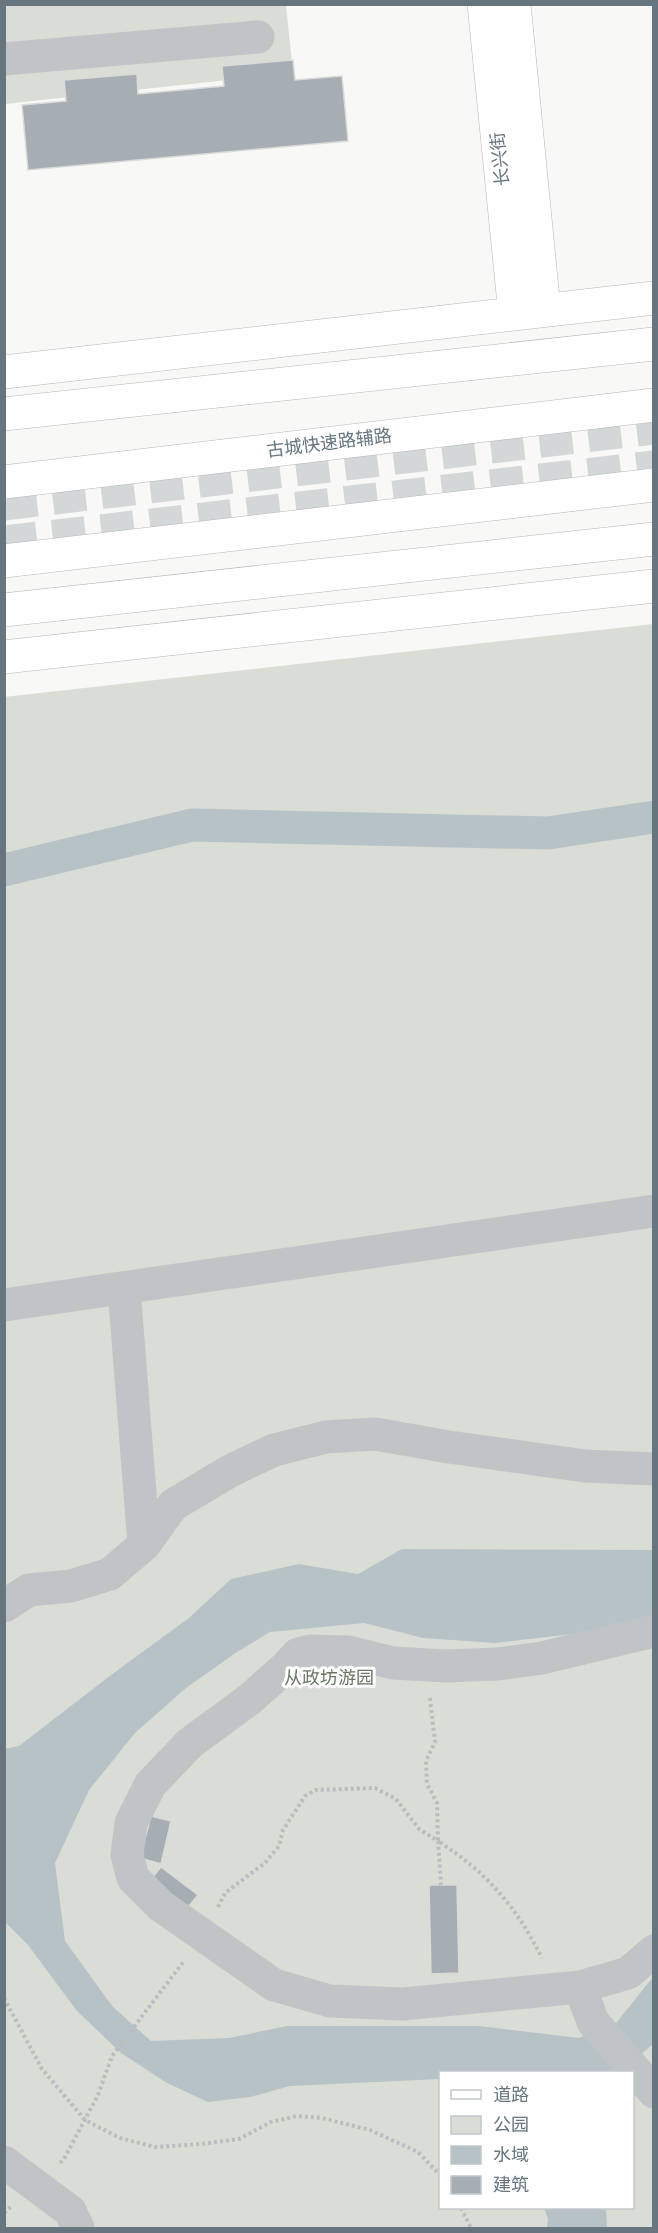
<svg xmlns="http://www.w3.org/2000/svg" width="658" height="2233" viewBox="0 0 658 2233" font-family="'Nunito Sans','Noto Sans SC',sans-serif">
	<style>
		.green { fill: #d9ddd6; fill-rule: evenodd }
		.water { fill: #b7c2c6 }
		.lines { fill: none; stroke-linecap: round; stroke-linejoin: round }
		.canal { stroke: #b7c2c6; stroke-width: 33 }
		.building { fill: #a6adb3; stroke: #dadad9; stroke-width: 1.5 }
		.highway-tunnel { stroke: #d4d7d8; stroke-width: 33; stroke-dasharray: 33 16; stroke-linecap: butt }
		.major-casing { stroke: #b4b8bb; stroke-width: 34 }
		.highway-casing { stroke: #b4b7ba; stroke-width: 34 }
		.path { stroke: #babdbf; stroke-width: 4; stroke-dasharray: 3 3; stroke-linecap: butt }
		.minor { stroke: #c0c4c7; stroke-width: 33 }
		.major { stroke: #fff; stroke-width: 33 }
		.highway { stroke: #fff; stroke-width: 33 }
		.labels { text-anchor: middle; stroke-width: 6; stroke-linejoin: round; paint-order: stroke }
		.street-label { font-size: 18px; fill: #66757e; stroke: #fff }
		.park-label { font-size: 18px; fill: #697765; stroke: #fff }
	</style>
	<rect width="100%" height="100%" fill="#f8f8f6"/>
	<path class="green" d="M4,5H286L293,73L5,104Z
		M653,624V2228H5L4,697ZM440,2072H632V2208H440Z"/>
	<path class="water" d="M402,1549L653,1550V1618L589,1632L495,1643L423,1638L364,1623L270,1632L237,1652L186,1688L135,1733L89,1790L55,1863L65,1941L113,2007L151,2041L229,2038L287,2026H479L579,2038L617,2022L653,1977V2044L620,2072H440V2079L290,2086L250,2097L208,2102L167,2083L121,2053L77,2011L28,1945L5,1922L4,1749L19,1746L115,1672L189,1618L231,1579L299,1564L358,1574Z
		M544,2208H606L607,2228H547L548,2219Z"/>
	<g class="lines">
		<path class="canal" d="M4,870L192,825L548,833L654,817"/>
	</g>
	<path class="building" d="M293,60L295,80L342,76L348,141L28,170L22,105L66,101L64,80L137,74L138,94L224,86L222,66Z
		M151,1816L171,1821L161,1864L140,1858Z
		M161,1867L198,1895L184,1912L148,1883Z
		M429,1885H457L459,1973L431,1974Z"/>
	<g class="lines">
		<path class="highway-tunnel" d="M4,504L654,428
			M4,542L654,467"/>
		<defs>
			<path id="major" d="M484,4L515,314
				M514,4L544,310
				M4,372L654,298
				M4,482L654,405
				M4,561L654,485
				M4,657L654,586"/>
			<path id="highway" d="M4,414L654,344
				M4,610L654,539"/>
		</defs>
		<use href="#major" class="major-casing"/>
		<use href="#highway" class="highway-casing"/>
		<path class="path" d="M430,1698L435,1742L426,1761L427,1784L437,1803L438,1841C487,1873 516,1906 542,1958
			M218,1907L225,1893L265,1863L279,1846L283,1830L305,1796L316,1790L375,1788L396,1799L419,1829L438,1841L441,1885
			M4,1998L42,2069L85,2120L120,2138L155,2147L201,2144L239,2139L271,2122L297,2116L322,2118L370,2130L418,2152L440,2175
			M60,2163L65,2157L98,2095L112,2056L184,1961
			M461,2208L471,2228
			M4,2213L12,2206"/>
		<path class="minor" d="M4,59L258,37
			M124,1288L144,1545
			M4,1305L654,1211
			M4,1606L29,1590L71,1586L110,1574L144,1545L173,1505L230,1471L274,1450L326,1437L375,1434L449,1447L585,1466L654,1469
			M654,1631L542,1658L498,1664L446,1666L393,1663L348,1652L310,1651L298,1654L287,1666L250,1699L190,1743L150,1785L131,1823L127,1855L133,1878L161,1906L274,1985L330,2001L403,2004L580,1987L628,1973L654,1951
			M580,1987L593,2022L654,2092
			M4,2162L70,2211L78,2228"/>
		<use href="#major" class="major"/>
		<use href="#highway" class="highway"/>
	</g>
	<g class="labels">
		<g class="street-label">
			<text transform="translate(500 159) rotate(-96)" y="6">长兴街</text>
			<text transform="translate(329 443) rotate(-7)" y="6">古城快速路辅路</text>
		</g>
		<g class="park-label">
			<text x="329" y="1684">从政坊游园</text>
		</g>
	</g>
	<rect width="658" height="2233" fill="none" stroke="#66757e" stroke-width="12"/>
	<rect x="439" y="2071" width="195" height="138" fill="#ffffff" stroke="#c2c8cb" stroke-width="1.5"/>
	<rect x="451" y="2090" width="30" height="9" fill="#ffffff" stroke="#c2c8cb" stroke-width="1.5"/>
	<text x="493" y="2101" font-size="18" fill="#66757e">道路</text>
	<rect x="451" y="2116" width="30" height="18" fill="#d9ddd6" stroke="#c2c8cb" stroke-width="1.5"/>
	<text x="493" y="2131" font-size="18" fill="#66757e">公园</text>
	<rect x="451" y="2146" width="30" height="18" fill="#b7c2c6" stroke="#c2c8cb" stroke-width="1.5"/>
	<text x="493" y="2161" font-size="18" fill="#66757e">水域</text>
	<rect x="451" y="2176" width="30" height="18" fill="#a6adb3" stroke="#c2c8cb" stroke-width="1.5"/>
	<text x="493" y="2191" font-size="18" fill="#66757e">建筑</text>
</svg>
